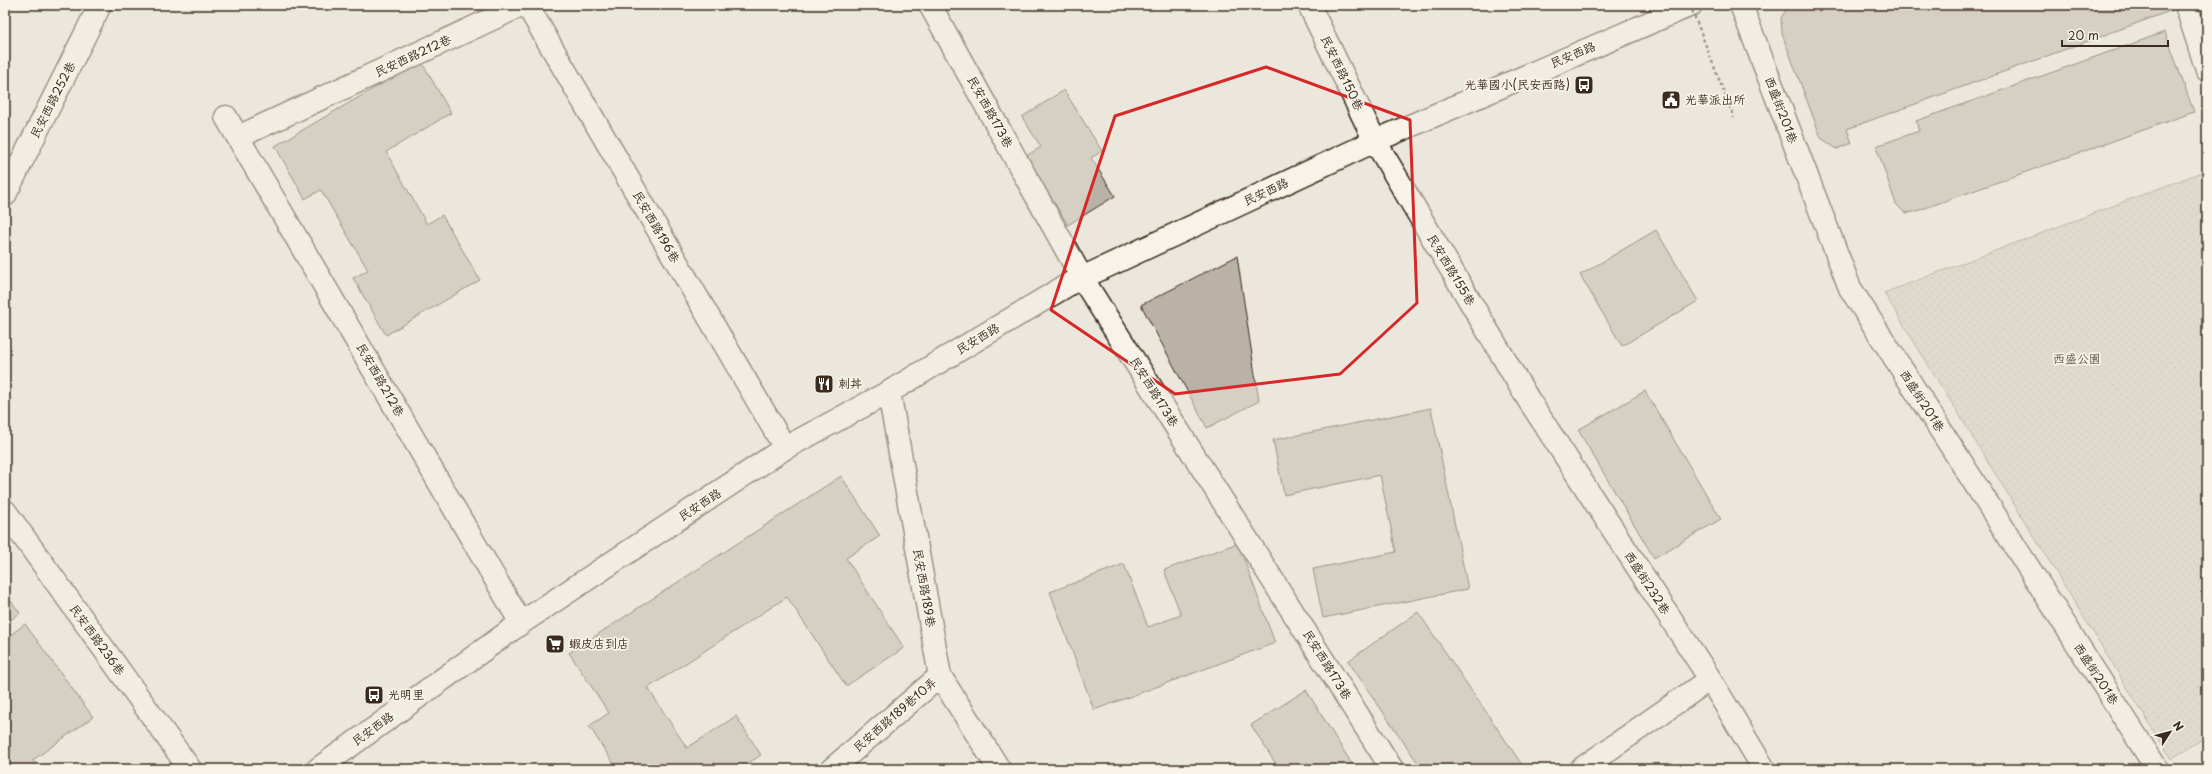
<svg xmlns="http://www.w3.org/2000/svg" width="2212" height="774" viewBox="0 0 2212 774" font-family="'Playpen Sans','LXGW WenKai TC',sans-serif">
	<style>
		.park { fill: url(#park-dots); stroke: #84796d }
		.building { fill: #bab2a7; stroke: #3b2a1e }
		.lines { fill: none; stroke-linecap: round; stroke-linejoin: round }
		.minor-casing { stroke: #3b2a1e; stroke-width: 25 }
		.path { stroke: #3b2a1e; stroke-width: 2.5; stroke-dasharray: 3 3; stroke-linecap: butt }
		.minor { stroke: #f7f3e8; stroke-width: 22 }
		.path-bridge { stroke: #3b2a1e; stroke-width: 2.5; stroke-dasharray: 3 3; stroke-linecap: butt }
		.marked { fill: none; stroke: #d62828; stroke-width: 3; stroke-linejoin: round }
		.labels { text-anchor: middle; stroke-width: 3.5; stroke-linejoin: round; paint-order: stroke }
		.street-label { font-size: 12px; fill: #3b2a1e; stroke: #f7f3e8 }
		.poi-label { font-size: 12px; fill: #3b2a1e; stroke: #f7f3e8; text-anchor: start }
		.park-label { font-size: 12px; fill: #605246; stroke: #f7f3e8 }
	</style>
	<defs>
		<pattern id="park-dots" width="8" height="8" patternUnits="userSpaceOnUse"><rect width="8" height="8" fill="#cec8bc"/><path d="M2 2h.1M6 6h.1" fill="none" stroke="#b2aca1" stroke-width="1.8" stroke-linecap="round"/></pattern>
	</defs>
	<rect width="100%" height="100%" fill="#ece7dc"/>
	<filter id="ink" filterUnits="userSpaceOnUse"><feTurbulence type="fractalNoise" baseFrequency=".025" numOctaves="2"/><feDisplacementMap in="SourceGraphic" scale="8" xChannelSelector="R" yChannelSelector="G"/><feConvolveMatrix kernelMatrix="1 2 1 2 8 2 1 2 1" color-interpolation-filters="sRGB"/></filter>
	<g filter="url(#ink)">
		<path class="park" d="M2207,170V736L2171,759L1884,293Z"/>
		<path class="building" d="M1789,5H2171L2173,10L1847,129L1852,143L1837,149L1821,138L1782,34L1781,18Z
			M2165,32L2194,112L1914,212L1905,213L1896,204L1876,146L1919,131L1916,121Z
			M421,61L451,113L386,152L427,224L442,215L480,280L386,335L353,278L368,270L321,190L305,199L275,146Z
			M1064,90L1102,151L1091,158L1115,196L1068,225L1026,156L1041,147L1022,117Z
			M1656,230L1698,301L1622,346L1580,275Z
			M1237,256L1259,401L1207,428L1141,305Z
			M1645,391L1721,519L1654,558L1578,430Z
			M1431,408L1468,589L1323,618L1313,569L1396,552L1380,475L1284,495L1273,440Z
			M841,476L880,536L846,558L904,648L846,686L787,597L648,688L687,748L736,716L761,755L739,769H617L589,726L609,713L569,653Z
			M1238,543L1275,643L1094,710L1050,592L1124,564L1148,627L1181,615L1164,570Z
			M5,593L20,613L5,624Z
			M1418,612L1525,769H1422L1348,661Z
			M25,624L93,717L33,760L40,769H5V639Z
			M1306,690L1355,769H1279L1251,725Z"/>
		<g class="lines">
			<defs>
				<path id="minor" d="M527,5L785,448
					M930,5L1082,278L1392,769
					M1309,5L1375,141L1528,399L1710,679L1764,769
					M1741,5L1850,288L2157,769
					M2186,5L2207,70
					M226,117L521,623
					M238,137L522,5
					M5,195L100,5
					M889,392L940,676L999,769
					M5,511L190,769
					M318,769L521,623L785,448L889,392L1071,283L1375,141L1691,5
					M832,769L940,676
					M1581,769L1710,679"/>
			</defs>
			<use href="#minor" class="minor-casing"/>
			<path class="path" d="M1701,33L1734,118"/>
			<use href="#minor" class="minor"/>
			<path class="path-bridge" d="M1690,5L1701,33"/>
		</g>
	</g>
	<path d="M0 0H2212V774H0ZM1266,67L1410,120L1417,303L1340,374L1175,394L1051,310L1115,116Z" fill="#ece7dc" fill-opacity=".55" fill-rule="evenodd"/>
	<path class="marked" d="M1266,67L1410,120L1417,303L1340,374L1175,394L1051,310L1115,116Z"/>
	<defs>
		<symbol id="bus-square" viewBox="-11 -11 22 22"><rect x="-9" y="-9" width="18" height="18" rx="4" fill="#3b2a1e" stroke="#f7f3e8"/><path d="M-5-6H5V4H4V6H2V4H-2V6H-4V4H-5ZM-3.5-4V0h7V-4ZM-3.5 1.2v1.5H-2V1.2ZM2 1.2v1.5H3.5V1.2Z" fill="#fff"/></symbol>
		<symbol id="civic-square" viewBox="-11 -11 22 22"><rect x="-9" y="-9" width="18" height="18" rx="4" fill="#3b2a1e" stroke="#f7f3e8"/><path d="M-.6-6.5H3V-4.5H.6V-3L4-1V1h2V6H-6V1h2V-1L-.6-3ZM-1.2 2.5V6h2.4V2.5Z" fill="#fff"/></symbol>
		<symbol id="restaurant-square" viewBox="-11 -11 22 22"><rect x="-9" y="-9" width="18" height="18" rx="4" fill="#3b2a1e" stroke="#f7f3e8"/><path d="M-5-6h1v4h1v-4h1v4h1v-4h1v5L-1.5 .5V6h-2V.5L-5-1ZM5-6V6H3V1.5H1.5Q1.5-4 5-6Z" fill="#fff"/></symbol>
		<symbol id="supermarket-square" viewBox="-11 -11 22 22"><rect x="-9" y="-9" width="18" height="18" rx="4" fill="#3b2a1e" stroke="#f7f3e8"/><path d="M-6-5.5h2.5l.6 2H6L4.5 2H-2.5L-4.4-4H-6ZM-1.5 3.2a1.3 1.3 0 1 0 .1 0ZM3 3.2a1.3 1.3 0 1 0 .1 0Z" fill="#fff"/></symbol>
	</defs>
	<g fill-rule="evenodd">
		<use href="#bus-square" x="1573" y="74" width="22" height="22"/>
		<use href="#civic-square" x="1660" y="89" width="22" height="22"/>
		<use href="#restaurant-square" x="813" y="373" width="22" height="22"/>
		<use href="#supermarket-square" x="544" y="633" width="22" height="22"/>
		<use href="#bus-square" x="363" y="684" width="22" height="22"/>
	</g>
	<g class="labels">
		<g class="street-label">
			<text transform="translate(1573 55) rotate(-23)" y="4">民安西路</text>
			<text transform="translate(413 56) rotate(-25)" y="4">民安西路212巷</text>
			<text transform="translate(1342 73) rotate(64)" y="4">民安西路150巷</text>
			<text transform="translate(53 100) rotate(-63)" y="4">民安西路252巷</text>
			<text transform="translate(1781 110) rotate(69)" y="4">西盛街201巷</text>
			<text transform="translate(990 112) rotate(61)" y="4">民安西路173巷</text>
			<text transform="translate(1266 192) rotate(-25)" y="4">民安西路</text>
			<text transform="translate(656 227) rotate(60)" y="4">民安西路196巷</text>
			<text transform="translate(1451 270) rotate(59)" y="4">民安西路155巷</text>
			<text transform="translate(978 339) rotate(-31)" y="4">民安西路</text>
			<text transform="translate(380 380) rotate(60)" y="4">民安西路212巷</text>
			<text transform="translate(1154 392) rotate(58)" y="4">民安西路173巷</text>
			<text transform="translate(1922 401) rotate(57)" y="4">西盛街201巷</text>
			<text transform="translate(700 505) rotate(-33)" y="4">民安西路</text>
			<text transform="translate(1647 583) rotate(57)" y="4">西盛街232巷</text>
			<text transform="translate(924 588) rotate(80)" y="4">民安西路189巷</text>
			<text transform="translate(97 640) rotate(54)" y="4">民安西路236巷</text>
			<text transform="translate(1327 665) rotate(58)" y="4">民安西路173巷</text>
			<text transform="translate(2096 674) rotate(57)" y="4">西盛街201巷</text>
			<text transform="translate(895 715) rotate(-41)" y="4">民安西路189巷10弄</text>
			<text transform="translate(373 729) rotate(-36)" y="4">民安西路</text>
		</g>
		<g class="poi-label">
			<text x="1570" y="89" text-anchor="end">光華國小(民安西路)</text>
			<text x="1685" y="104">光華派出所</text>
			<text x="838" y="388">刺丼</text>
			<text x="569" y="648">蝦皮店到店</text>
			<text x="388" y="699">光明里</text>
		</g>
		<g class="park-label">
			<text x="2077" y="363">西盛公園</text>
		</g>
	</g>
	<rect width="2212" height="774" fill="none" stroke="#f7f3e8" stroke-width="20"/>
	<rect x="10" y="10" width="2192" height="754" fill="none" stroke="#3b2a1e" stroke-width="1.5" filter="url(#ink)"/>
	<g transform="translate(2170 732) rotate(54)" stroke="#f7f3e8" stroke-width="3" paint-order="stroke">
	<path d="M0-3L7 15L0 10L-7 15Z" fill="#3b2a1e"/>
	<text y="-6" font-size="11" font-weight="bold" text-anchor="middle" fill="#3b2a1e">N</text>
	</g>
	<path d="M2062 40v6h106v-6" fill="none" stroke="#3b2a1e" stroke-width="2"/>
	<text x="2068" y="40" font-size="12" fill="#3b2a1e" stroke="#f7f3e8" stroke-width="3" paint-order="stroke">20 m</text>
</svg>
